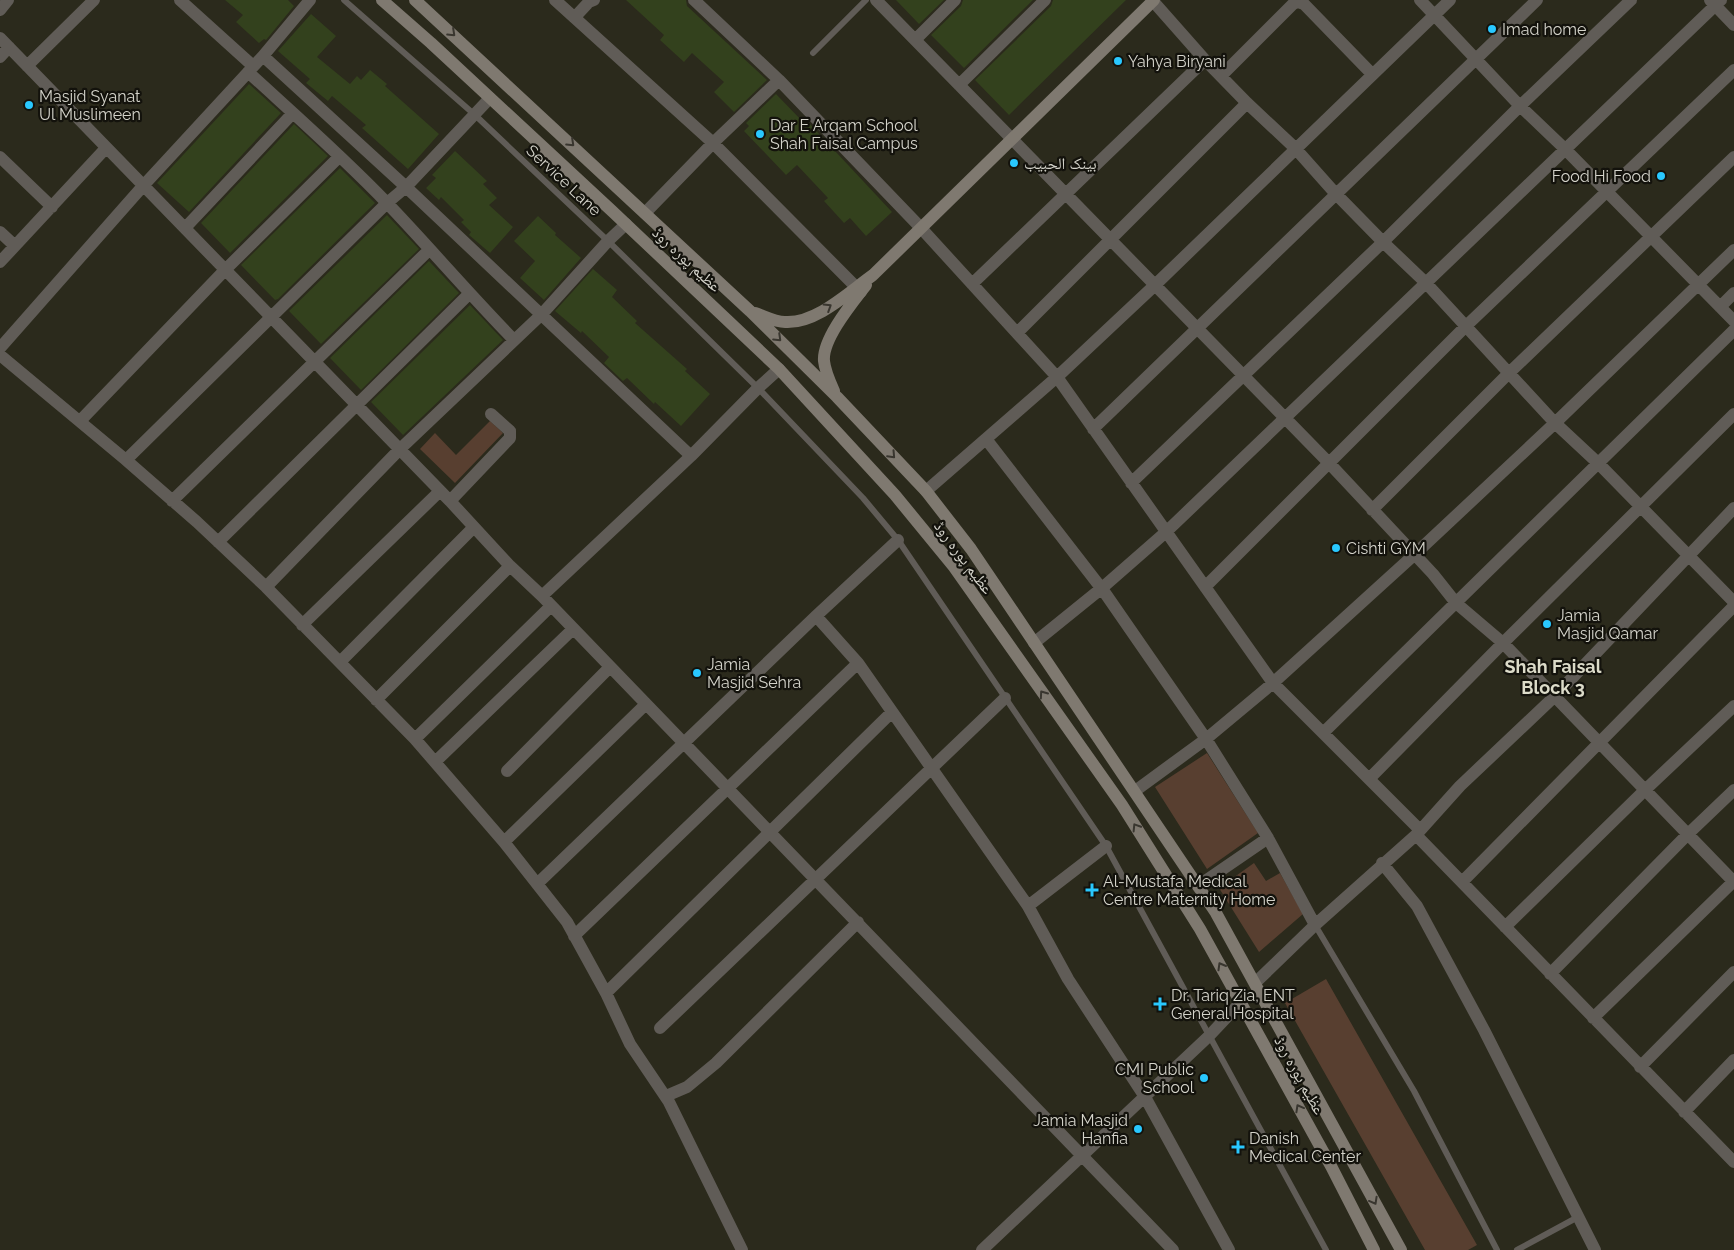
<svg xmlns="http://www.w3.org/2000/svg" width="1734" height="1250" viewBox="0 0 1734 1250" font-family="Raleway,'Noto Naskh Arabic',sans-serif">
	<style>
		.green { fill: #583f30 }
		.building { fill: #33411d }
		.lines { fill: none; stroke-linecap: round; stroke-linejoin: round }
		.lane { stroke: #605c57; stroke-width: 6 }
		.street { stroke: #605c57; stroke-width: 12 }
		.secondary { stroke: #7f7970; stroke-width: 12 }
		.oneway { stroke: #39362f }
		.poi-dot { fill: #29c8ff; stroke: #13120c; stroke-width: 2 }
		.labels { text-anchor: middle; stroke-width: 4.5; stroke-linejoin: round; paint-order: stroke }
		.poi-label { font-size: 16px; fill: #d4d3ca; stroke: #13120c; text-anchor: start }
		.street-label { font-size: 16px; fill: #d4d3ca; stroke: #13120c }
		.neighbourhood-label { font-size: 18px; font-weight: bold; fill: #dcdbc9; stroke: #13120c }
	</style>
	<rect width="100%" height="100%" fill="#2b2a1c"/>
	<path class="green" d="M490,421L503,433L455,483L420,449L435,433L456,455Z
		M1207,753L1258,833L1207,869L1155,787Z
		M1254,863L1266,881L1280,873L1303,914L1259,952L1219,888Z
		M1326,979L1477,1245L1468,1250H1425L1285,1003Z"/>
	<path class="building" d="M225,0H288L294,6L266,40L264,39L259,43L236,22L243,15Z
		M626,0H686L687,6L767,80L734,112L714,92L724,82L692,53L684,62L660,40L664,35Z
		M896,0H944L919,24Z
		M963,0H1033L964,68L931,35L961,6Z
		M1053,0H1126L1009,115L975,80L1051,6Z
		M311,14L336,36L317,57L350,84L357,76L361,80L370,70L387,84L385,86L439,134L408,169L362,128L366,125L332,96L328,101L306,83L310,79L278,51Z
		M249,84L281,113L189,212L157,183Z
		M776,94L805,124L807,121L892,212L866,236L850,218L844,223L824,201L828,198L797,165L786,175L744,131L749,126L746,123Z
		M294,124L328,156L230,253L201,223Z
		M455,151L487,181L483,184L497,198L489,205L513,227L490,253L469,235L471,232L461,222L464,220L441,197L439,200L426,188L436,178L432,175Z
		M340,168L375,203L278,299L275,300L241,265Z
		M387,215L419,249L321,344L289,311Z
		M538,216L556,233L555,235L581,258L544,300L520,278L535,261L514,241Z
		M429,261L459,293L361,390L330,358Z
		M593,269L617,290L612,297L637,321L635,323L687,369L685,371L710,394L681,426L655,402L654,404L627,378L623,381L604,363L609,357L582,331L581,333L555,311Z
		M470,305L503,340L403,435L371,402Z"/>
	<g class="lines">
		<path class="lane" d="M344,0L475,115L608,241L758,388L863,498L898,540L1106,846L1326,1250
			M813,53L866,0
			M1315,925L1414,1091L1497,1250
			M1517,1250L1578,1217"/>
		<path class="street" d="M180,0L253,66
			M555,0L713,143L645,213
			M694,0L779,80L921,228L1057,377L1273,683L1420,830
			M876,0L1329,463L1433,574L1456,603L1503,643L1734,882
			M1152,0L1205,60L1247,103L1295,148L1335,193L1383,242L1426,283L1555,423L1599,464L1734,602
			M1420,0L1520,106L1565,149L1734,321
			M1710,0L1734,25
			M0,10L8,0
			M575,17L589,2L594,0
			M0,38L450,501L510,566L542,596L1173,1250
			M915,40L955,0
			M263,56L406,187L691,456
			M0,57L9,47
			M27,66L94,0
			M248,72C295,115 343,157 387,203C430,248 470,295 514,340
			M1221,76L1293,4L1298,2L1304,4L1372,74
			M779,80L713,143L861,292
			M959,85L1045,0
			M0,157L52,207
			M185,228L293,113
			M0,232L15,246
			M0,262L106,148
			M972,284L1205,60
			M1720,307L1734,293
			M1017,333L1247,103
			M0,348L143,186L263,56L310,0
			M0,355L126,460L197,522L266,587L415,739L504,842L567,922L606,993L630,1044L669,1102L742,1250
			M80,421L225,270L339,157
			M1093,429L1537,0
			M986,439L1105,593L1206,739L1268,838L1315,925
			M126,460L387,203L406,187L490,98
			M1131,483L1383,242L1520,106L1631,0
			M926,491L1057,377L1154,286L1450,0
			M172,501L429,250
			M450,501L510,438V431L491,414
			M1372,510L1510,372L1734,157
			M218,542L469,294
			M266,587L399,450L542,314L608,241L626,224
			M1205,587L1465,327L1734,70
			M542,596L691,456L758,388L779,369
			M816,616L858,663L1028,906L1068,979L1145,1097L1229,1250
			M302,625L440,491
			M1034,643L1102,588L1166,532L1721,0
			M340,662L474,527
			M376,700L510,566
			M1323,733L1734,330
			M415,739L551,606
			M435,762L573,629
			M507,771L610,667
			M1369,779L1503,643L1734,414
			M1135,791L1206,739L1273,683L1415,554L1555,423L1734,250
			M1416,835L1734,1162
			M504,842L646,704
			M1382,863L1417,906L1484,1030L1595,1250
			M1462,882L1734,606
			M537,884L816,616L898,540
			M1198,886L1268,838
			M1028,906L1106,846
			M1505,927L1645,790L1734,706
			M574,936L858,663
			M1550,974L1688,834L1734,790
			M1255,983L1315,925L1416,835L1460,786L1554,697L1734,508
			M606,993L892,712
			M1593,1018L1734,881
			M660,1028L1005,698
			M1640,1067L1734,972
			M666,1096L687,1087L716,1063L858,922
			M1684,1112L1734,1060
			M982,1250L1209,1036L1241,1002"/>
		<path class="secondary" d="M382,0L431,43L612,211L779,369L895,495L954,567L1122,805L1200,929L1331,1166L1374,1250
			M415,0L750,311L837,397L926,491L971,549L1216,913L1401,1250
			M755,313C764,316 775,322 785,322C816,324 849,292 873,275L1154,0
			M834,391C830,382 825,371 824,361C822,339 853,302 866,285"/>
	</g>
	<defs><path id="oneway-chevron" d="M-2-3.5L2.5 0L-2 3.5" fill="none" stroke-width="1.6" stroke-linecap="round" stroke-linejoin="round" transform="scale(1.25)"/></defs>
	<g class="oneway">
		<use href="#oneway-chevron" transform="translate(452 33) rotate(43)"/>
		<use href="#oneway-chevron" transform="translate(571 143) rotate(43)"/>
		<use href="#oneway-chevron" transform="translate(828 307) rotate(-32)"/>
		<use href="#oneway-chevron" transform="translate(778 338) rotate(44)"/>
		<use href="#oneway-chevron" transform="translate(892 455) rotate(47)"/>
		<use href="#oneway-chevron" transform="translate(1043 694) rotate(-125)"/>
		<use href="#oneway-chevron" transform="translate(1136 827) rotate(-122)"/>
		<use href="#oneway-chevron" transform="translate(1221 966) rotate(-120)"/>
		<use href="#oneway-chevron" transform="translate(1299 1108) rotate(-119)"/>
		<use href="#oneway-chevron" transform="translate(1374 1201) rotate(61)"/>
	</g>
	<g class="poi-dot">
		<circle cx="1492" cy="29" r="5"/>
		<circle cx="1118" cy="61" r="5"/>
		<circle cx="29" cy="105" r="5"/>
		<circle cx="760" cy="134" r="5"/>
		<circle cx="1014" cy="163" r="5"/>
		<circle cx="1661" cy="176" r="5"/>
		<circle cx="1336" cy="548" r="5"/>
		<circle cx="1547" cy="624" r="5"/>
		<circle cx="697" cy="673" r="5"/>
		<path d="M1089.5 882.5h5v5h5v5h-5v5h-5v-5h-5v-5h5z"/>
		<path d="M1157.5 996.5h5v5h5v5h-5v5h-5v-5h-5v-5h5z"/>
		<circle cx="1204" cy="1078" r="5"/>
		<circle cx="1138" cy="1129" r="5"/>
		<path d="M1235.5 1139.5h5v5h5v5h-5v5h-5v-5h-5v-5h5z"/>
	</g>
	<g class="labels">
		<g class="poi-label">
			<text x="1502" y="35">Imad home</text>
			<text x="1128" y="67">Yahya Biryani</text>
			<text x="39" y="102">Masjid Syanat<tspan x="39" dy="18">Ul Muslimeen</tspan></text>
			<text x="770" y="131">Dar E Arqam School<tspan x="770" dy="18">Shah Faisal Campus</tspan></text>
			<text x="1024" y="169">بينک الحبيب</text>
			<text x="1651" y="182" text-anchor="end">Food Hi Food</text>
			<text x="1346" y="554">Cishti GYM</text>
			<text x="1557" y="621">Jamia<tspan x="1557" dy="18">Masjid Qamar</tspan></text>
			<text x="707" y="670">Jamia<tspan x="707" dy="18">Masjid Sehra</tspan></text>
			<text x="1103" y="887">Al-Mustafa Medical<tspan x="1103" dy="18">Centre Maternity Home</tspan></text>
			<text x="1171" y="1001">Dr. Tariq Zia, ENT<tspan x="1171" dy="18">General Hospital</tspan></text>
			<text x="1194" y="1075" text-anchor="end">CMI Public<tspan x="1194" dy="18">School</tspan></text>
			<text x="1128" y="1126" text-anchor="end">Jamia Masjid<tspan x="1128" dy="18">Hanfia</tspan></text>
			<text x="1249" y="1144">Danish<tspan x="1249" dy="18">Medical Center</tspan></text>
		</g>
		<g class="street-label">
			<text transform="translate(564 180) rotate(43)" y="6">Service Lane</text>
			<text transform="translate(687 259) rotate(43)" y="6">عظیم پورہ روڈ</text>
			<text transform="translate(964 557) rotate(53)" y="6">عظیم پورہ روڈ</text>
			<text transform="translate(1300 1075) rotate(61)" y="6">عظیم پورہ روڈ</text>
		</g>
		<g class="neighbourhood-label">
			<text x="1553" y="673">Shah Faisal<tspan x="1553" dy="21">Block 3</tspan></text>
		</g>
	</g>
</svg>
